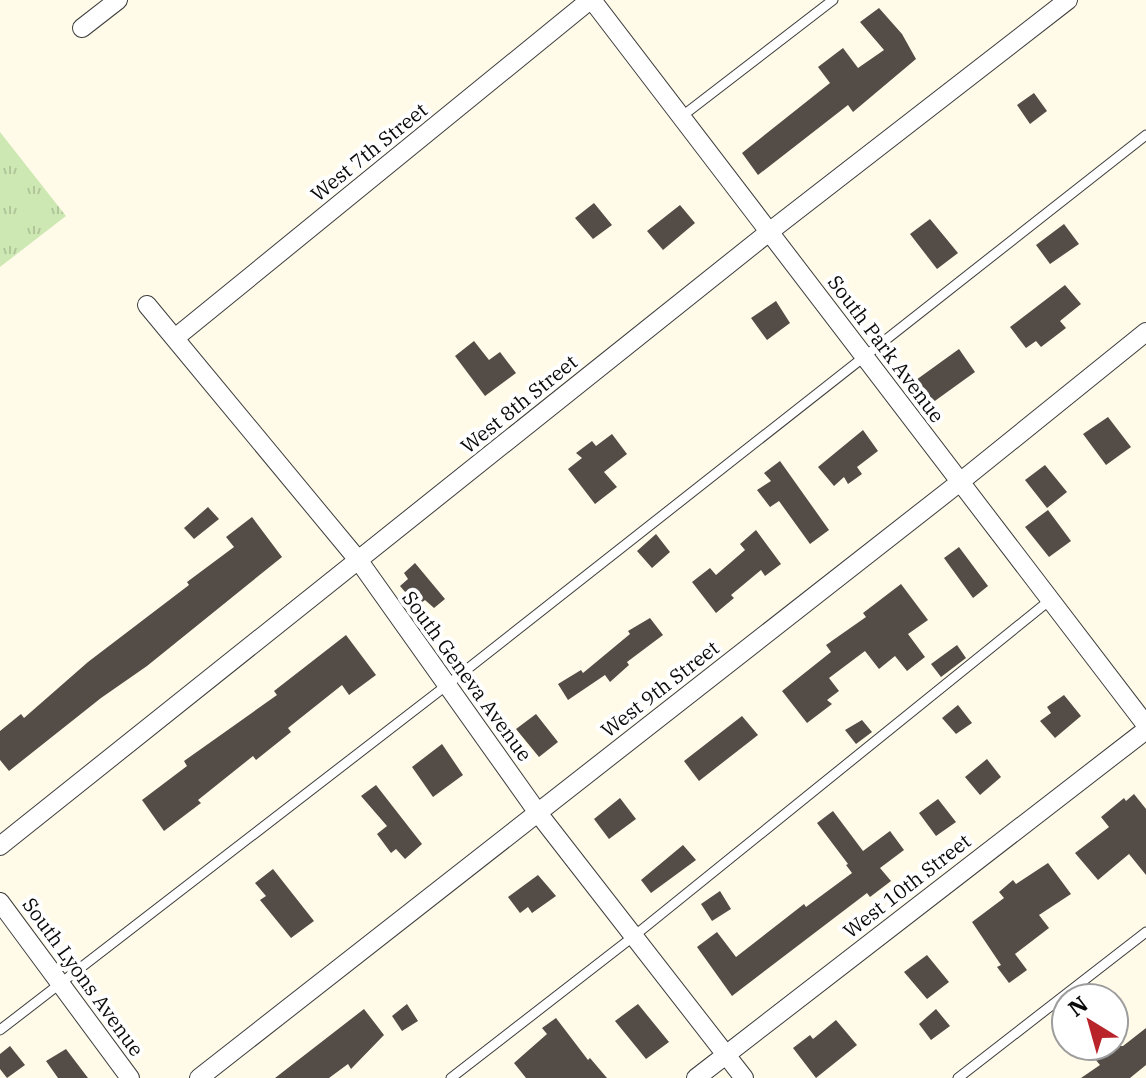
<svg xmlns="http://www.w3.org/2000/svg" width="1146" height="1078" viewBox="0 0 1146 1078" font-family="'IBM Plex Serif',serif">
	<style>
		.park { fill: url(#park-tufts) }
		.building { fill: #534c47 }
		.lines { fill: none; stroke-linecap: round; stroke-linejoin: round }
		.service-casing { stroke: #3d3d3d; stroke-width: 11 }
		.minor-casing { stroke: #3d3d3d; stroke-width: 20 }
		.service { stroke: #fff; stroke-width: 9 }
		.minor { stroke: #fff; stroke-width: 18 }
		.labels { text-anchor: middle; stroke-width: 8; stroke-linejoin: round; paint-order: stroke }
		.street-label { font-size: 20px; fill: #0a0a0a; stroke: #fff }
	</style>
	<defs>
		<pattern id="park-tufts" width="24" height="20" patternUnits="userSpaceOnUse" patternTransform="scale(2)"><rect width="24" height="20" fill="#cee8b3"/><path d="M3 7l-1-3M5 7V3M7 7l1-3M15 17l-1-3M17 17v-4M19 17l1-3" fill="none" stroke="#b0c699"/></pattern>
	</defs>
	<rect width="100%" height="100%" fill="#fffbe8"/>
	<path class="park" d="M0,132L66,216L0,267Z"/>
	<path class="building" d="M879,8L902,34L916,59L853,112L848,105L758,175L742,153L830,83L818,67L843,48L858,68L884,50L860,22Z
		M1034,93L1047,111L1030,124L1017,105Z
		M594,203L612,225L593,239L575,218Z
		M680,205L695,223L663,250L647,231Z
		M930,219L958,253L937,269L910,234Z
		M1064,224L1079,244L1050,264L1036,245Z
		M1065,285L1081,304L1060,321L1066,328L1041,347L1036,341L1026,348L1010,327Z
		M776,301L790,323L767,340L751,318Z
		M474,341L489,360L500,352L516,373L485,396L455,356Z
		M959,349L975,372L932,403L916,380Z
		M1108,417L1131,447L1106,465L1083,434Z
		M863,430L878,451L857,467L862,474L848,484L844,477L834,486L818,467Z
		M612,434L627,454L604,472L617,487L595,504L568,469L582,458L576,453L592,441L596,446Z
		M780,461L829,530L810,544L779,501L770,507L757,490L771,481L764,473Z
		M1045,465L1067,492L1047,508L1025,480Z
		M208,507L219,519L194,539L184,528Z
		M1048,510L1071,541L1049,557L1025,527Z
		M252,517L282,557L147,666L101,698L9,771L0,760V731L21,714L24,718L88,662L189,585L187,582L234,547L226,537Z
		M756,530L781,564L765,576L761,570L731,595L734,598L716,613L692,582L710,568L716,575L745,550L740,544Z
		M656,534L670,552L652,568L637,551Z
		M959,547L988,586L973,598L944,558Z
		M415,563L445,599L434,608L425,600L417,606L400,586L408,579L404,573Z
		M901,584L928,620L908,634L925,657L907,671L895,656L879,669L865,651L829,678L839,691L827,700L832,704L807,723L782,691L831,652L826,645L866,617L863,613Z
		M650,618L663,635L627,662L629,665L610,682L605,675L568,700L558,684L581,670L583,673L630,634L628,631Z
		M346,635L376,675L349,695L342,685L288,728L291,732L256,760L253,756L198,800L201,803L164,831L142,800L187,766L184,761L277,695L274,691Z
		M957,645L966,658L941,677L931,664Z
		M1064,695L1081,716L1055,738L1040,721L1051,713L1047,707Z
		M958,705L972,723L956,734L942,718Z
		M536,714L558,742L539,757L516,729Z
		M742,716L758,735L699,781L684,761Z
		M862,720L872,732L856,744L845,730Z
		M442,744L463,775L433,797L412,767Z
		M987,759L1001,777L980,795L965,777Z
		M376,785L422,844L405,859L396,849L391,853L377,834L387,826L361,796Z
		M1134,794L1146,809V875L1129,854L1098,880L1075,853L1109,827L1101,817L1124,798L1126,801Z
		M620,798L636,819L609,839L594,819Z
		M938,799L956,822L936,836L919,813Z
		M833,811L863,851L890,831L904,850L880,868L891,881L870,897L867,893L732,996L697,947L717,932L736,957L804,904L806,907L852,873L846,865L848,864L817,823Z
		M683,845L696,860L651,893L641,880Z
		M1048,863L1071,894L1039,915L1049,928L1015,954L1027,970L1009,983L997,967L1001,965L972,922L1004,898L999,892L1013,880L1016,884Z
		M273,869L314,921L291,938L260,900L266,896L255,883Z
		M538,875L556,896L532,913L528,907L520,913L508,897Z
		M720,891L731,909L712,921L701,904Z
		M927,955L949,982L927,999L904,972Z
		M407,1004L418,1021L402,1031L392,1016Z
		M638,1004L669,1042L646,1059L615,1021Z
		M364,1009L384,1035L351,1069L348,1064L329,1078H275Z
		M936,1009L950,1026L931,1040L919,1024Z
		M556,1018L588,1060L590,1058L607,1078H526L514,1063L547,1034L542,1028Z
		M836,1020L857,1045L816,1078L793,1048L810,1035L813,1039Z
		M1146,1028V1065L1130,1078H1081L1100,1065L1084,1046H1123Z
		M10,1046L25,1065L7,1078L0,1069V1054Z
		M66,1049L88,1078H58L46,1061Z"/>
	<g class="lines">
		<defs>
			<path id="service" d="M681,117L833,0
				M0,1030L447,685L1146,135
				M451,1078L634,936L1050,600
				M958,1078L1146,932"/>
			<path id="minor" d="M592,0L1146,725
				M82,28L118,0
				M147,305L359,561L538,813L744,1078
				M175,338L590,0
				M0,846L769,232L1068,0
				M0,902L130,1078
				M199,1078L960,482L1146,332
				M696,1078L1146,730"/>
		</defs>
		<use href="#service" class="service-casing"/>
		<use href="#minor" class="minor-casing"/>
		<use href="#service" class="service"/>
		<use href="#minor" class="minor"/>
	</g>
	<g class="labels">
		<g class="street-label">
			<text transform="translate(369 152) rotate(-39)" y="7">West 7th Street</text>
			<text transform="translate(886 349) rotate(53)" y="7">South Park Avenue</text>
			<text transform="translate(519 404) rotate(-39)" y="7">West 8th Street</text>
			<text transform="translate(467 676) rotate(54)" y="7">South Geneva Avenue</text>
			<text transform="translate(660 689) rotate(-38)" y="7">West 9th Street</text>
			<text transform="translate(907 886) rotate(-38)" y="7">West 10th Street</text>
			<text transform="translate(83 977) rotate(54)" y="7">South Lyons Avenue</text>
		</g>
	</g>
	<g transform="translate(1090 1022) rotate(323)"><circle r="38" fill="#ffffff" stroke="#9d9d9d" stroke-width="2"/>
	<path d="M0-6L14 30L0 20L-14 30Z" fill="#b8242a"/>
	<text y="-12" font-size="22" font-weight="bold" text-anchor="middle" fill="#0a0a0a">N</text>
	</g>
</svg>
